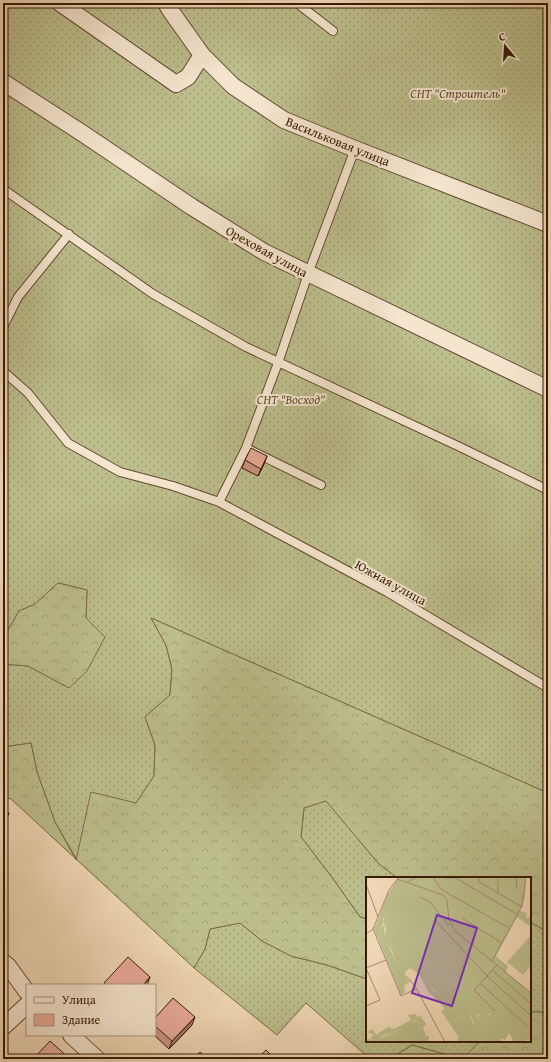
<svg xmlns="http://www.w3.org/2000/svg" width="551" height="1062" viewBox="0 0 551 1062" font-family="'Gentium Book Plus',serif">
	<style>
		.grass { fill: url(#grass-dots); stroke: #7a6c48 }
		.forest { fill: url(#forest-crowns); stroke: #7a6c48 }
		.lines { fill: none; stroke-linecap: round; stroke-linejoin: round }
		.service-casing { stroke: #654830; stroke-width: 10 }
		.minor-casing { stroke: #654830; stroke-width: 18 }
		.service { stroke: #f5e5cf; stroke-width: 8 }
		.minor { stroke: #f5e5cf; stroke-width: 16 }
		.wall { fill: #c89284; stroke: #371904 }
		.shaded-wall { fill: #a2776b; stroke: #371904 }
		.building { fill: #e8aa99; stroke: #371904 }
		.labels { text-anchor: middle; stroke-width: 4; stroke-linejoin: round; paint-order: stroke }
		.park-label { font-size: 13px; font-style: italic; fill: #5f4b2d; stroke: #f5e5cf }
		.street-label { font-size: 13px; fill: #371904; stroke: #f5e5cf }
		.inset-road { fill: none; stroke: #a68b6e; stroke-width: 1 }
		.view { fill: #7b2cbf; fill-opacity: 0.15; stroke: #7b2cbf; stroke-width: 2 }
		.inset-edge { fill: none; stroke: #371904; stroke-width: 2 }
	</style>
	<defs>
		<pattern id="grass-dots" width="8" height="8" patternUnits="userSpaceOnUse"><rect width="8" height="8" fill="#bcbe8c"/><path d="M2 2h.1M6 6h.1" fill="none" stroke="#a2a377" stroke-width="1.8" stroke-linecap="round"/></pattern>
		<pattern id="forest-crowns" width="20" height="18" patternUnits="userSpaceOnUse"><rect width="20" height="18" fill="#bcbe8c"/><path d="M2 6a3 3 0 1 1 6 0M12 15a3 3 0 1 1 6 0" fill="none" stroke="#a2a377"/></pattern>
	</defs>
	<rect width="100%" height="100%" fill="#f0d7b5"/>
	<filter id="stains"><feTurbulence type="fractalNoise" baseFrequency=".005" numOctaves="4"/><feColorMatrix values="0 0 0 0 .2 0 0 0 0 .09 0 0 0 0 .02 0 0 0 .5 -.17"/></filter>
	<radialGradient id="worn" r=".72"><stop offset=".6" stop-color="#630" stop-opacity="0"/><stop offset="1" stop-color="#630" stop-opacity=".3"/></radialGradient>
	<path class="grass" d="M3,3H548V793L151,618L166,645L172,669L170,695L145,717L155,745L154,776L136,803L77,860L55,822L37,772L31,743L11,746L3,748V664L28,666L69,688L86,618L87,590L58,583L35,604L19,611L3,639Z
		M326,800L378,863L397,878H367V919L360,917L331,876L301,837L304,808Z
		M530,922L548,932V1016L542,1012H530Z
		M240,923L262,941L291,956L327,965L367,979V1041H480L462,1059L412,1045L390,1059H370L306,1003L277,1035L194,968L205,949L210,929Z"/>
	<path class="forest" d="M58,583L87,590L86,618L105,637L87,671L69,688L28,666L3,664V639L19,611L35,604Z
		M151,618L548,793V932L530,922V878H397L378,863L326,801L304,808L301,837L331,876L360,917L367,919V979L327,965L291,956L262,941L240,923L210,929L205,949L194,968L11,799L3,797V748L11,746L31,743L37,772L55,822L76,860L91,792L136,803L154,776L155,745L145,717L170,695L172,669L166,645Z
		M530,1012H542L548,1016V1059H390L412,1045L462,1059L480,1041H530Z"/>
	<g class="lines">
		<defs>
			<path id="service" d="M297,3L333,31
				M3,189L153,294L246,347L460,447L548,490
				M3,327L18,297L69,234
				M3,371L28,393L68,443L120,472L173,486L219,502L387,592L548,688
				M246,448L278,363L308,274L355,149
				M219,502L246,448L321,485"/>
			<path id="minor" d="M60,3L176,84L188,77L202,55
				M166,3L170,10L202,55L233,86L284,120L355,149L548,224
				M3,82L82,133L192,207L264,252L548,389
				M3,962L8,966L27,992
				M3,1027L27,1005
				M71,1035L97,1059"/>
		</defs>
		<use href="#service" class="service-casing"/>
		<use href="#minor" class="minor-casing"/>
		<use href="#service" class="service"/>
		<use href="#minor" class="minor"/>
	</g>
	<path class="wall" d="M267,456L264,464L258,476L242,468L245,460Z
		M155,1018L192,1025L169,1049L154,1035H155Z"/>
	<path class="shaded-wall" d="M267,456L264,464L258,476L261,469Z
		M9,813L6,821L3,825V822Z
		M150,977L147,985H143Z
		M195,1017L192,1025L169,1049L172,1041Z"/>
	<path class="building" d="M251,448L267,456L261,469L245,460Z
		M3,809L9,813L3,822Z
		M128,957L150,977L143,985H106L104,983Z
		M173,998L195,1017L172,1041L155,1026V1018Z
		M50,1041L70,1059H33Z
		M266,1050L275,1059H257Z
		M200,1052L208,1059H193Z"/>
	<g class="labels">
		<g class="park-label">
			<text x="458" y="98">СНТ "Строитель"</text>
			<text x="291" y="404">СНТ "Восход"</text>
		</g>
		<g class="street-label">
			<text transform="translate(338 141) rotate(22)" y="5">Васильковая улица</text>
			<text transform="translate(267 251) rotate(29)" y="5">Ореховая улица</text>
			<text transform="translate(391 582) rotate(29)" y="5">Южная улица</text>
		</g>
	</g>
	<g transform="translate(366 877)">
		<rect width="165" height="165" fill="#f0d7b5"/>
		<path d="M33,0H160L159,20L154,34L161,36L160,41L165,40V50L151,40L130,79L142,89L140,96L165,116V163L148,165L143,156L139,163L134,161L136,165L94,164L91,145L95,139H91L88,127L73,125L62,114L64,111L75,119L73,107L76,104L83,115L100,123L107,147L112,148L120,141H111L115,135L124,138L125,137L68,89L64,99L56,103L55,93L47,92L37,78L27,73L23,60L25,55L29,52L20,40L18,53L24,73L31,85L40,89L39,100L45,106L36,103L15,62L14,52L18,48V42L14,37L20,20ZM165,58V89L157,98L141,85ZM53,137L60,147L57,151L60,159H63L62,165H0V162L10,163L47,147L49,144L52,143L54,154Z" fill="#bcbe8c"/>
		<path d="M15,36L18,45L14,52L15,62L33,90L36,102L39,101L42,107L38,108L39,115L35,118L8,52ZM19,39L30,52L25,55L23,60L27,73L37,78L47,92L56,93V102L59,98L64,99L67,87L126,137H117L116,135L110,139L111,141H121L117,146L109,150L100,124H94L80,114L76,105L73,107L79,116L75,119L66,111L62,114L53,97L44,91L37,96L40,89L31,85L20,62ZM76,124L87,125L91,139L95,140L91,145L97,152L93,159L96,165H92V159L75,134L79,132L73,125ZM49,137L55,143V155L52,143L47,144V148L16,159L12,165L4,161L8,158L1,155L7,152L10,158L24,149L25,152L30,151L45,143L42,138Z" fill="#bcbe8c"/>
		<path class="inset-road" d="M67,0L76,13L143,51M113,0V5L156,30M79,1H90L152,38M31,2L77,18L81,23L83,43L89,54L165,116M41,5L52,0M0,7L12,40M150,12L151,0M132,17V0M54,20L64,25L82,48L84,47M96,41L136,66M68,42L121,99M7,52L35,119L50,112M0,57L7,52L23,13L33,0M126,84L156,29L160,0M0,91L14,123L0,129M0,91L20,83M126,93L165,127M40,99L49,109L79,165M121,99L165,139M115,107L162,150M129,134L108,113L131,88"/>
		<path class="view" d="M71,38L111,51L86,129L46,116Z"/>
		<rect width="165" height="165" class="inset-edge"/>
	</g>
	<rect width="551" height="1062" fill="none" stroke="#f0d7b5" stroke-width="16"/>
	<rect x="4" y="4" width="543" height="1054" fill="none" stroke="#371904" stroke-width="2"/>
	<rect x="8" y="8" width="535" height="1046" fill="none" stroke="#371904"/>
	<rect x="26" y="984" width="130" height="52" fill="#f5e5cf" stroke="#a9937e"/>
	<rect x="34" y="997" width="20" height="6" fill="#f5e5cf" stroke="#a9937e"/>
	<text x="62" y="1004" font-size="12" fill="#371904">Улица</text>
	<rect x="34" y="1014" width="20" height="12" fill="#e8aa99" stroke="#a9937e"/>
	<text x="62" y="1024" font-size="12" fill="#371904">Здание</text>
	<g transform="translate(505 46) rotate(342)" stroke="#f5e5cf" stroke-width="3" paint-order="stroke">
	<path d="M0-3L7 15L0 10L-7 15Z" fill="#371904"/>
	<text y="-6" font-size="11" font-weight="bold" text-anchor="middle" fill="#371904">С</text>
	</g>
	<rect width="100%" height="100%" filter="url(#stains)"/>
	<rect width="100%" height="100%" fill="url(#worn)"/>
</svg>
